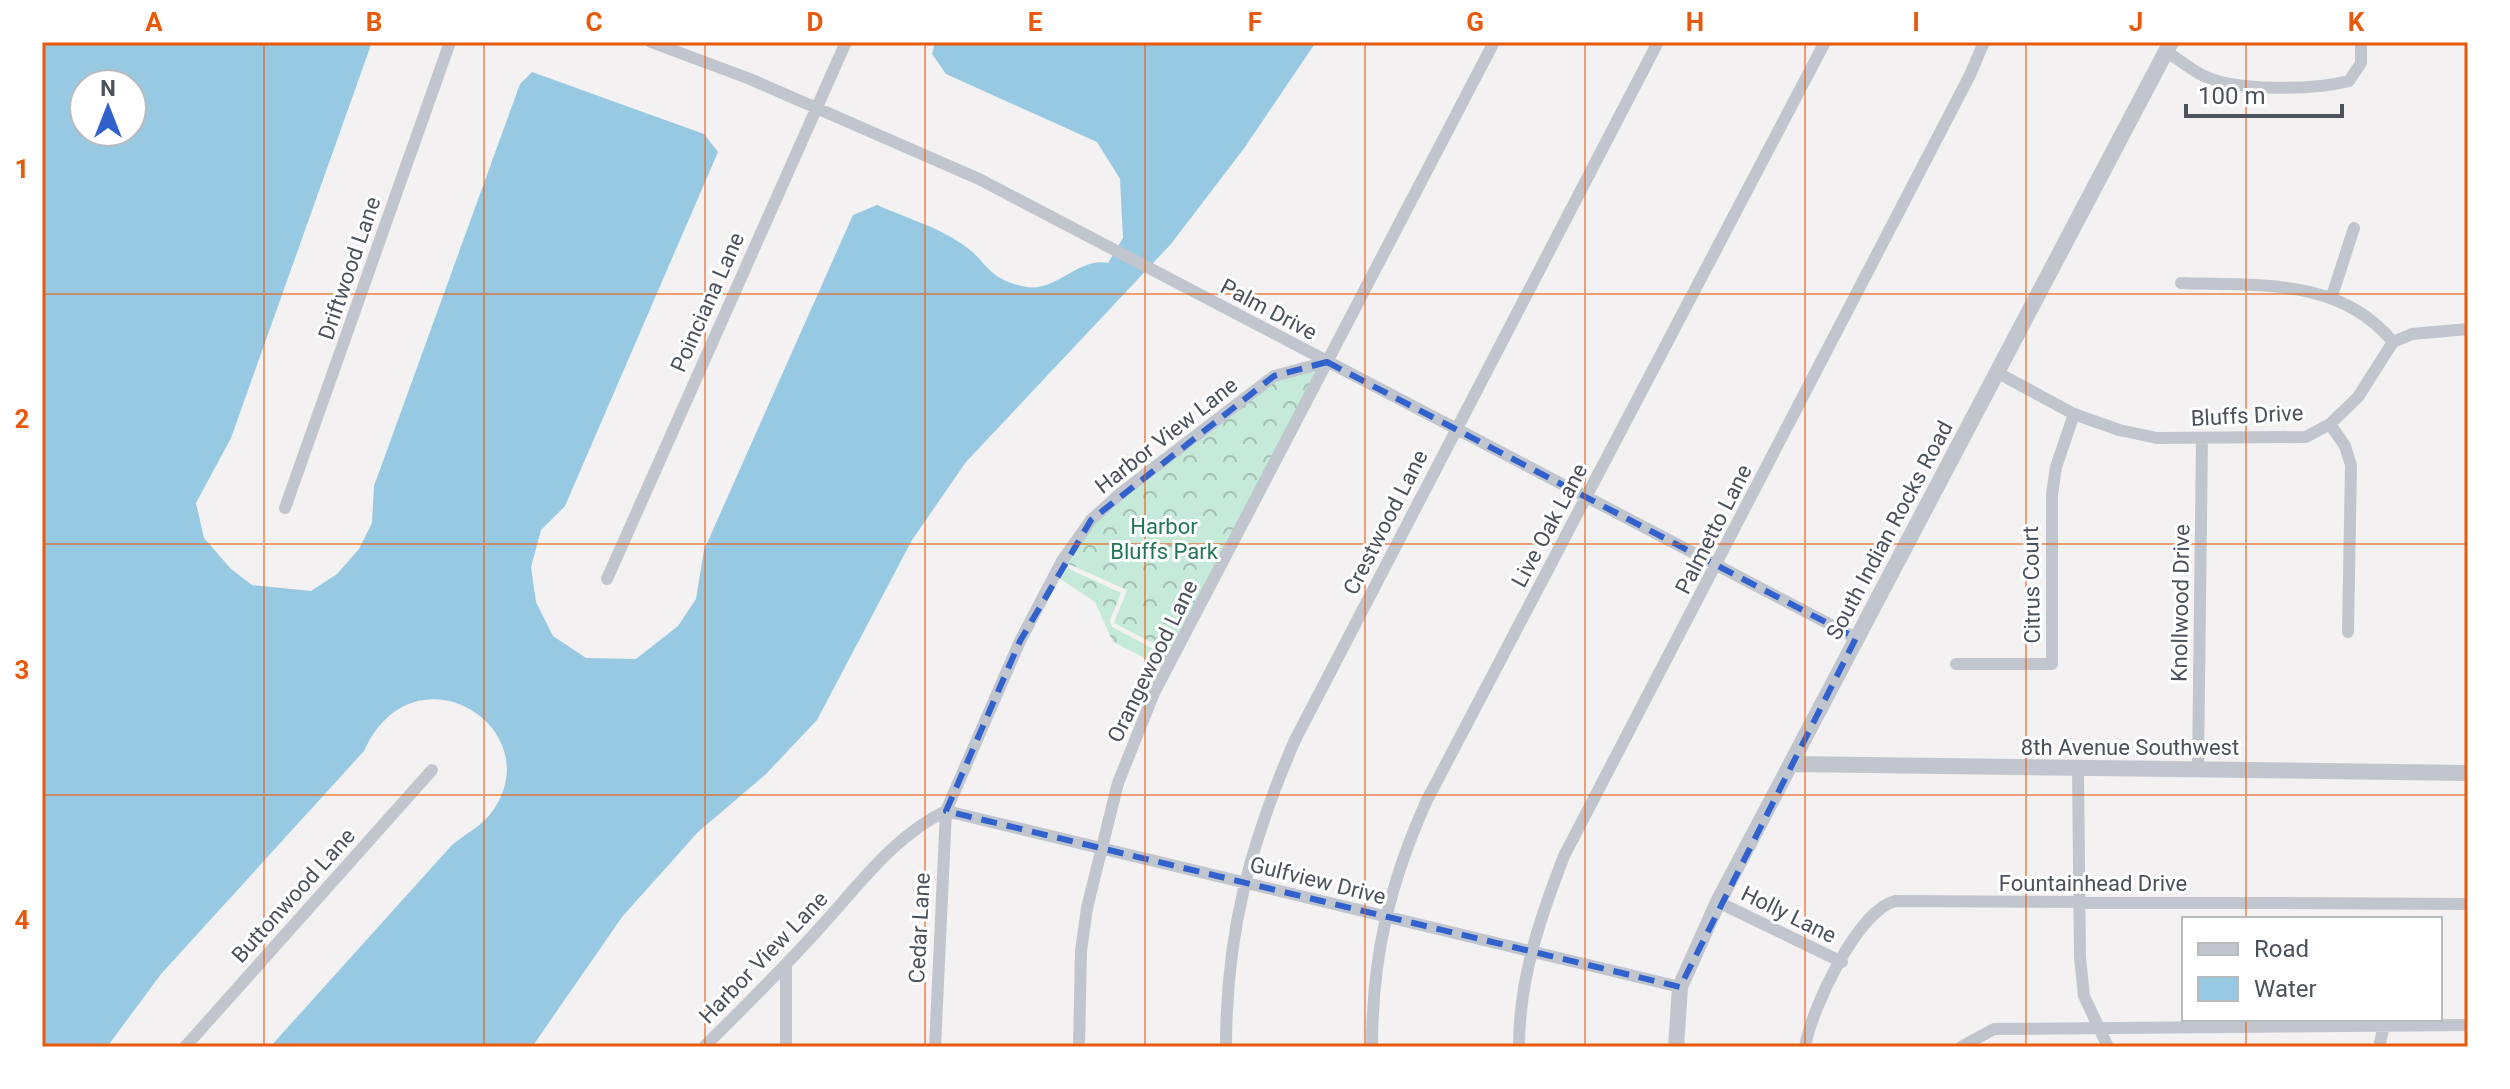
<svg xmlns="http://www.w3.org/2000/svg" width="2510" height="1089" viewBox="0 0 2510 1089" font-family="Roboto,sans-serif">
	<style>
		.forest { fill: url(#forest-crowns) }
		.water { fill: #98c9e2; fill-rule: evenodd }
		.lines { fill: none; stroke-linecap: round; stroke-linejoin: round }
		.minor { stroke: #c1c6ce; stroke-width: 12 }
		.tertiary { stroke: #c1c6ce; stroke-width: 16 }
		.marked { fill: none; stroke: #3161cd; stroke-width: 6; stroke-dasharray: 16 10; stroke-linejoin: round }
		.grid { fill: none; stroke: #e8590c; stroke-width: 2; stroke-opacity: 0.55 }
		.labels { text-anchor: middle; stroke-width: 6; stroke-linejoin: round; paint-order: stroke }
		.street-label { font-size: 22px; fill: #4b525c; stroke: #fff }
		.park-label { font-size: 22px; fill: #247557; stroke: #fff }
		.neatline { fill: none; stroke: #e8590c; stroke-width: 3 }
		.grid-label { font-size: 26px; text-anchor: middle; font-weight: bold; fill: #e8590c }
	</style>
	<defs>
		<pattern id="forest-crowns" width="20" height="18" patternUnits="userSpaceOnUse" patternTransform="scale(2)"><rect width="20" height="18" fill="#c6ead9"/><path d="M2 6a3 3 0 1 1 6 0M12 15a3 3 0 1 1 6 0" fill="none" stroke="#a3c0b3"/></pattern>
	</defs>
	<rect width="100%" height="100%" fill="#f3f1f1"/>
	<path class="forest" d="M1327,362L1174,654L1114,623L1127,590L1062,561L1091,520L1274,376Z
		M1065,567L1121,593L1110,620L1112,627L1167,656L1161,666L1113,642L1095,602L1059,578Z"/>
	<path class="water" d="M42,42H372L231,438L196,503L204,538L231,569L252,585L311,591L337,574L359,549L372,523L374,486L520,84L532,72L704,134L718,152L565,506L541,530L531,567L536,602L553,636L586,658L636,659L678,626L696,599L704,550L853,215L877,205C904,217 938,227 962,244C990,263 985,279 1027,287C1056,292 1079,257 1108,263L1123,238L1120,179L1097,142L946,74L932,54L935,42H1316L1245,147L1171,244L966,462L912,540L817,720L766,774L698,832L622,917L532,1047H270L452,845C466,833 483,826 494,809C549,726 413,642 364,751L161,974L107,1047H42ZM84,84H132V132H84Z"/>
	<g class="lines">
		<path class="minor" d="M651,42L750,79L979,179L1856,638
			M2166,51C2178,59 2190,69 2202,75C2236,92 2313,90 2349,81L2361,63V42
			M2181,283C2258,286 2340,277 2393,342
			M2332,296L2354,228
			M1998,373L2074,414L2119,430L2157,438L2306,437L2330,424L2358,397L2393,342L2412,334L2468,329
			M2330,424L2345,446L2351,465L2348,632
			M285,508L450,42
			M607,579L846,42
			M1956,664H2052V494L2056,467L2074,414
			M2078,769L2080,957L2084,996L2108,1047
			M2198,769L2202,438
			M1718,902L1842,962
			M185,1047L432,770
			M704,1047C742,1009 780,972 816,932C856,889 893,836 946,811L1020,641L1062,561L1091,520L1121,493L1274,376L1327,362L1494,42
			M786,1047V965
			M935,1047L946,811L1680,987
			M1079,1047L1081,951L1087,908L1118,783L1154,693L1327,362
			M1226,1047C1226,933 1250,844 1295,740L1658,42
			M1372,1047C1372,956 1390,882 1427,800L1825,42
			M1519,1047C1519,979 1540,918 1564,856L1970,75L1984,42
			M1805,1047C1811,1010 1857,911 1895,901L2468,904
			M1961,1047L1994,1029L2468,1025
			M2379,1047L2384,1026"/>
		<path class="tertiary" d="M1792,764L2468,773
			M1676,1047L1680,987L1718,902L2171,42"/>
	</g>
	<path class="marked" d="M1327,362L1856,638L1680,987L946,811L1020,641L1091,520L1274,376Z"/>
	<path class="grid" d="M264,42V1047M484,42V1047M705,42V1047M925,42V1047M1145,42V1047M1365,42V1047M1585,42V1047M1805,42V1047M2026,42V1047M2246,42V919M42,294H2468M42,544H2468M42,795H2468M2246,1019V1047"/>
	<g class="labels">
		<g class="street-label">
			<text transform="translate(349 268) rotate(-71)" y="8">Driftwood Lane</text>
			<text transform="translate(707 302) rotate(-66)" y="8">Poinciana Lane</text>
			<text transform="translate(1269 309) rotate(28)" y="8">Palm Drive</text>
			<text transform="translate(2247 415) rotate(-3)" y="8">Bluffs Drive</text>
			<text transform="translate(1166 435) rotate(-38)" y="8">Harbor View Lane</text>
			<text transform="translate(1385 522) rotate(-63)" y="8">Crestwood Lane</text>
			<text transform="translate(1549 525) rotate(-62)" y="8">Live Oak Lane</text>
			<text transform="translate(1713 529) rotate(-63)" y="8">Palmetto Lane</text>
			<text transform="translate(1889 530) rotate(-62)" y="8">South Indian Rocks Road</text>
			<text transform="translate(2031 585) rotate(-91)" y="8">Citrus Court</text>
			<text transform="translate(2180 603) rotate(-89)" y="8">Knollwood Drive</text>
			<text transform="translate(1152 661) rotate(-64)" y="8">Orangewood Lane</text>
			<text x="2130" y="755">8th Avenue Southwest</text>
			<text transform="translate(1318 880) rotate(14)" y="8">Gulfview Drive</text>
			<text x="2093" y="891">Fountainhead Drive</text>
			<text transform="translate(293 895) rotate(-48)" y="8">Buttonwood Lane</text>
			<text transform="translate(1789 914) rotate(26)" y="8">Holly Lane</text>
			<text transform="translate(919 928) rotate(-87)" y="8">Cedar Lane</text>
			<text transform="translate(763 957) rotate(-46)" y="8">Harbor View Lane</text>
		</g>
		<g class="park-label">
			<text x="1164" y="534">Harbor<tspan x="1164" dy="25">Bluffs Park</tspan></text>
		</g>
	</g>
	<rect width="2510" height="1089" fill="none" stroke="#ffffff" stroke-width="88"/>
	<rect x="2182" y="917" width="260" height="104" fill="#ffffff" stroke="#b7babe" stroke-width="2"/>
	<rect x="2198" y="943" width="40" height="12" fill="#c1c6ce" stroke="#b7babe" stroke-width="2"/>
	<text x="2254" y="957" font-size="24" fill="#4b525c">Road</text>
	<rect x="2198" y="977" width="40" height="24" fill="#98c9e2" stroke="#b7babe" stroke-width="2"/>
	<text x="2254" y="997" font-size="24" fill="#4b525c">Water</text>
	<g transform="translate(108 108)"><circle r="38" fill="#ffffff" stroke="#b7babe" stroke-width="2"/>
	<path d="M0-6L14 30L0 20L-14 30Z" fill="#3161cd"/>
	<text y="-12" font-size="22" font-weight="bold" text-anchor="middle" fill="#4b525c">N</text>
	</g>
	<path d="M2186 104v12h156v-12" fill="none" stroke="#4b525c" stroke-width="4"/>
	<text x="2198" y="104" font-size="24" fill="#4b525c" stroke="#ffffff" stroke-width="6" paint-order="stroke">100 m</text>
	<rect x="44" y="44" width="2422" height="1001" class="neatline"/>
	<g class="grid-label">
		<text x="154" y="31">A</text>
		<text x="374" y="31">B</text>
		<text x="594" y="31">C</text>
		<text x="815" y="31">D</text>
		<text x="1035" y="31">E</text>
		<text x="1255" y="31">F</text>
		<text x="1475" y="31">G</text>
		<text x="1695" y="31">H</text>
		<text x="1916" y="31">I</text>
		<text x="2136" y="31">J</text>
		<text x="2356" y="31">K</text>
		<text x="22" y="178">1</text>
		<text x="22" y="428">2</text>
		<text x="22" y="679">3</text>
		<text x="22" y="929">4</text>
	</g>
</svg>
